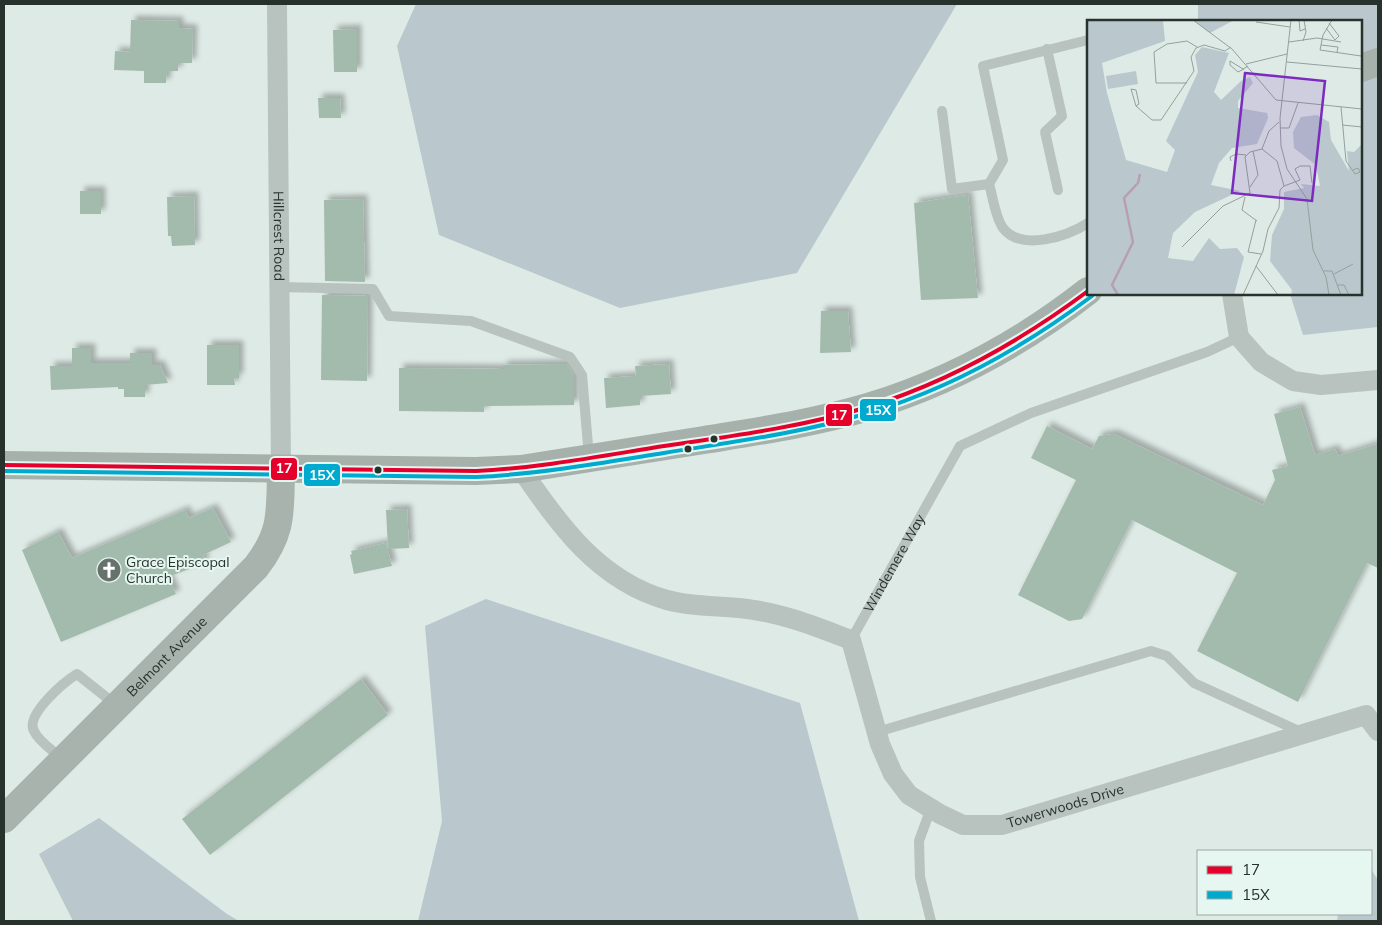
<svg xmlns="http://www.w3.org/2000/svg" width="1382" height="925" viewBox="0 0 1382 925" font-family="Mulish,sans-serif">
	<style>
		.green { fill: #bac8ce }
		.building { fill: #a3bbad; filter: url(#shadow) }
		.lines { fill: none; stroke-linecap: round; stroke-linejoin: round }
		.lane { stroke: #b8c2be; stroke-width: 10 }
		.street { stroke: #b8c2be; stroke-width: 20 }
		.secondary { stroke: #a8b3ae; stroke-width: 28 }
		.primary { stroke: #a7b1ac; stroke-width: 28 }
		.bus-1-casing { stroke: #e6f6f1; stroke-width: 8 }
		.bus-2-casing { stroke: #e6f6f1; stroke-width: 8 }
		.bus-1 { stroke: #e4002b; stroke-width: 4 }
		.bus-2 { stroke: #00a9ce; stroke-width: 4 }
		.bus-dot { fill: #27322c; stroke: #e6f6f1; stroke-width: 2 }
		.labels { text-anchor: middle; stroke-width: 4; stroke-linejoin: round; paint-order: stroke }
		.street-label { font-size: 14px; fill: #27322c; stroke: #e6f6f1 }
		.poi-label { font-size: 14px; fill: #27322c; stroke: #e6f6f1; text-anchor: start }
		.inset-river { fill: none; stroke: #b89eb5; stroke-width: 2.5 }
		.inset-road { fill: none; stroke: #95a09c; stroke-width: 1 }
		.view { fill: #7b2cbf; fill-opacity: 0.15; stroke: #7b2cbf; stroke-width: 2.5 }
		.inset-edge { fill: none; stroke: #27322c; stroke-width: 2.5 }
		.line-badge { stroke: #e6f6f1; stroke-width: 2 }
		.badge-label { font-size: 14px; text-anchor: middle; font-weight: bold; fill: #fff }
	</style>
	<defs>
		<filter id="shadow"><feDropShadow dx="4.5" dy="-4.5" stdDeviation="2.5" flood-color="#0004"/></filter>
	</defs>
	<rect width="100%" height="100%" fill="#deeae6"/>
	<path class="green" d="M416,4H957L797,273L620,308L439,235L397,46Z
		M1198,4H1378V327L1303,335L1290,294H1361V21H1198Z
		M486,599L800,703L859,921H418L442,821L425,626Z
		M99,818L227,914L239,921H73L39,854Z
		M1371,869L1378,880V921H1337L1338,914H1371Z"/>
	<path class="building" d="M131,20L179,21V28L193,29L192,63H178V71H167L166,83H144V71L114,70L115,51L130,52Z
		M357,29V72H334L333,30Z
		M318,98H340L341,118H319Z
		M80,191H101V214H80Z
		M968,195L978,298L921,300L914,203Z
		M194,196L195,245L172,246L171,236H168L167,197Z
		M363,199L365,282L325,281L324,200Z
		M322,295L368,296L367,381L321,380Z
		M821,311H848L851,352L820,353Z
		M207,345H239V378H234L235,385H207Z
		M72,348H91V363H130V353H152V365H160L168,383L145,385V397H124V389H118V387L51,390L50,366H72Z
		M567,364L574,375V405L484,406V412L399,411V368L503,369V365Z
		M669,364L671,394L640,396V405L606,408L604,378L636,376L635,366Z
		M1300,407L1315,455L1335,449L1338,456L1378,444V568L1367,563L1298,702L1197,651L1237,573L1132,520L1082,619L1069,621L1018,595L1076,480L1031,458L1047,426L1092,449L1099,436L1114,434L1263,505L1275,480L1272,470L1288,466L1274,414Z
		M213,508L231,542L203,555L205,563L168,577L176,594L61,642L22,550L58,532L72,558L185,510L189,518Z
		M407,509L409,548L388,549L386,510Z
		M386,543L392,566L354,574L350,555L352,554L351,551Z
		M361,679L388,715L210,855L182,819Z"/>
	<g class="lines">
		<g class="lane">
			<path d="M1088,40L983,66L1003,160L989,184C993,197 995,217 1003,228C1021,252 1068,236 1088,223"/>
			<path d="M1047,49L1062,116L1045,132L1058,190"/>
			<path d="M942,111L952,189L989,184"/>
			<path d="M279,287L373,289L389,316L471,321L570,357L582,375L589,457"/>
			<path id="s1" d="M851,640L960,446L1031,413L1207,352L1239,337"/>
			<path d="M877,732L1151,651L1167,656L1194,683L1301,732"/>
			<path d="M62,759C54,751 39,742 34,731C25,715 64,682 77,674L116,705"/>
			<path d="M931,808L919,841L920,877L931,921"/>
		</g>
		<g class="street">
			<path id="s2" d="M277,4L281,470"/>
			<path d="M1232,294L1239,337L1261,362L1293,381L1321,385L1378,380"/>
			<path id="s3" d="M521,469C558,524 599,581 667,600C696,608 725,605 754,610C788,615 819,628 851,640L880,744L893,774L909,795L940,814L963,825H1002L1366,715L1378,731"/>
		</g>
		<path class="secondary" id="s4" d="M4,819L256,567C283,532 280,512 281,470"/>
		<path class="primary" d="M1361,68L1378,62
			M4,465L476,471L521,469C582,459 643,450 704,440C759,431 814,423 868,407C947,383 1023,342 1088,291"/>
		<defs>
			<path id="bus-1" d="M4,465L476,471C539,468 601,456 664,446C732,436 802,427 868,407C948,382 1021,341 1088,291"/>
			<path id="bus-2" d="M4,471L476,477C539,474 601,463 664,453C732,442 802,433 868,413C950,389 1024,347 1092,296"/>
		</defs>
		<use href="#bus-1" class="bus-1-casing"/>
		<use href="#bus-2" class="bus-2-casing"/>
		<use href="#bus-1" class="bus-1"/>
		<use href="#bus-2" class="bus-2"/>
	</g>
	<defs>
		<symbol id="church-disc" viewBox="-11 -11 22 22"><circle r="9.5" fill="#67726d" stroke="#e6f6f1"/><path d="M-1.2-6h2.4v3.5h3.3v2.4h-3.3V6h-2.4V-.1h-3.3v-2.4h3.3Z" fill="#fff"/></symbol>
	</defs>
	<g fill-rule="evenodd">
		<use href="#church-disc" x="95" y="556" width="28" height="28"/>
	</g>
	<g class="bus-dot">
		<circle cx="714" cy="439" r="4.5"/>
		<circle cx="688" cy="449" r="4.5"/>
		<circle cx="378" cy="470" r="4.5"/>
	</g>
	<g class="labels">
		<g class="street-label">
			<text dy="5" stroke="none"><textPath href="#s2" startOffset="232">Hillcrest Road</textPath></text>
			<text dy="5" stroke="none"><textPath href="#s1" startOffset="88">Windemere Way</textPath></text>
			<text dy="5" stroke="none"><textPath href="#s4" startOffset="230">Belmont Avenue</textPath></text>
			<text dy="5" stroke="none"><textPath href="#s3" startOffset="724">Towerwoods Drive</textPath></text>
		</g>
		<g class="poi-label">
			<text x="126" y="567">Grace Episcopal<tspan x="126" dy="16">Church</tspan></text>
		</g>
	</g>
	<g transform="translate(1087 20)">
		<rect width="275" height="275" fill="#deeae6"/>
		<path d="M1,0H76L78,21L15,43L20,73L39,140L80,152L88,130L79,121L111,52L108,35L115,27L142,33L127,72L134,80L154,61L163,57L166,63L151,81V88L180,93L181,98L170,124L145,128L132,143L124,165L153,171L108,192L86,213L81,238L106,241L122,218L133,229L150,228L157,237L147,275H0ZM106,0H147L123,13ZM49,51L51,64L21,69L19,56ZM230,95L242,102L244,120L262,151L260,131L267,132L275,124V275H204L205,270L183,241L185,215L197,189V172L217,168L214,164L233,166L229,145L207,128L206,112L214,97Z" fill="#bac8ce"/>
		<path class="inset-river" d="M31,275L25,265L46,222L37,178L51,163L53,154"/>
		<path class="inset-road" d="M106,0L145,29L189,80L275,89M204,0L193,98L194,126L200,149L220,179L226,230L239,257L242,275M212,0L213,11L218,9M245,0L236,15L233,30L274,36M169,2L203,7M239,8L248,20L252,16L242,3M216,21L219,12L217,0M202,22L230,18L254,22M234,25L251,27L250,32M200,42L275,49M159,44L200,34M157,49L151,52L143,45V41L156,49L161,46M100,63H69L67,32L80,24L100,21L110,27M49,86L52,84L49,70L44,69L49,86L65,100H74L107,51L104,37L109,28L117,25L138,31L144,27M254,87L259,141L268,154L273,152L271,148L266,150M255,105L275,107M193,108H202L211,83M175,129L190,141L197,166M175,129L182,111L192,102M144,141L143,137L149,134L159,135M197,166L213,160L208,149L213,146H223L225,163M163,167L171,155L166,131M158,177L155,190L170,201M169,200L161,232L174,234M95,227L136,186L163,173L158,137L163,132L175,129M169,246L191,275M237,251H245L254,275M247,254L266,244M251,265H257L262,275M156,275L176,231L181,209L192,188L193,170L197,166"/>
		<path class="view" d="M158,53L238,61L225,181L145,173Z"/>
		<rect width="275" height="275" class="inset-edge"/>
	</g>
	<g class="line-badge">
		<rect x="859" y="398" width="38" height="24" rx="5" fill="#00a9ce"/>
		<rect x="825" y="403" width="28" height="24" rx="5" fill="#e4002b"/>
		<rect x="270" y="457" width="28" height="24" rx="5" fill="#e4002b"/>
		<rect x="303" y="463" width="38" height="24" rx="5" fill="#00a9ce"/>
	</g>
	<g class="badge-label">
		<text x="878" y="415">15X</text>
		<text x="839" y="420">17</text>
		<text x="284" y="473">17</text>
		<text x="322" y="480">15X</text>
	</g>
	<rect width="1382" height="925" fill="none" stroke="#27322c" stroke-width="10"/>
	<rect x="1197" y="850" width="175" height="65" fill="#e6f6f1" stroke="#9aa8a2"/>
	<rect x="1207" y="866" width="25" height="8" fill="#e4002b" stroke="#9aa8a2"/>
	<text x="1242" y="875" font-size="15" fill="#27322c">17</text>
	<rect x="1207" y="891" width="25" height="8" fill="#00a9ce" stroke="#9aa8a2"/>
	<text x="1242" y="900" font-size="15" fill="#27322c">15X</text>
</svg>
